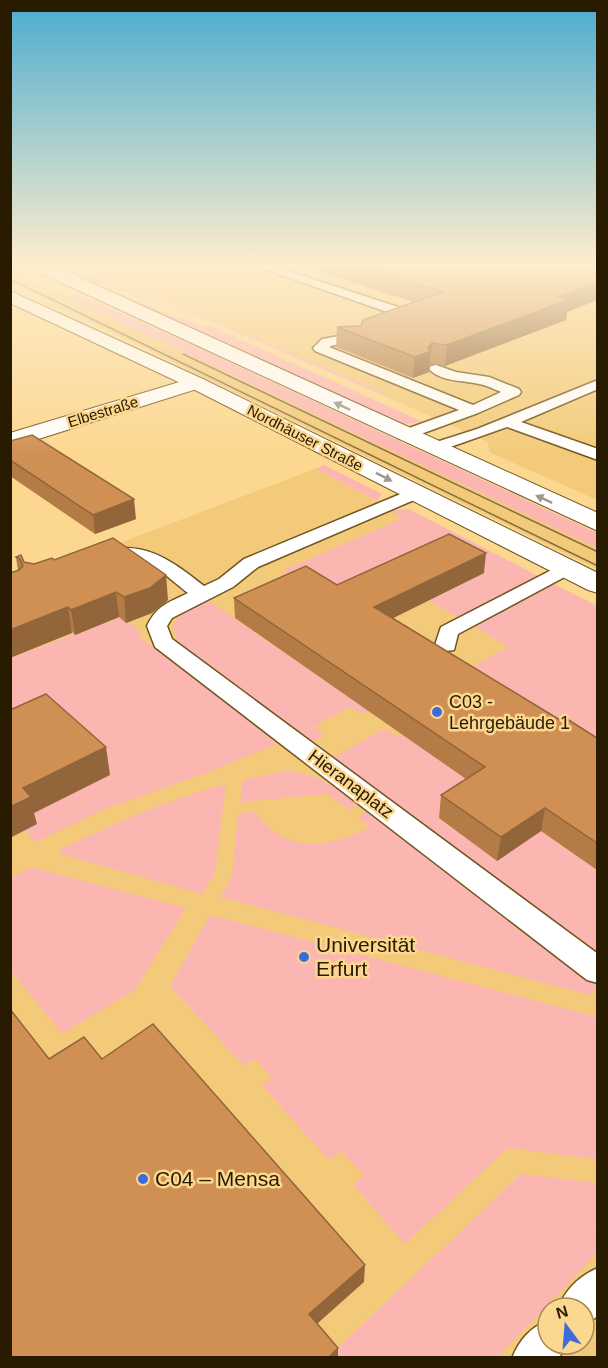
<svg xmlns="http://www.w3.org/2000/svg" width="608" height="1368" viewBox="0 0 608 1368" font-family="Helvetica,sans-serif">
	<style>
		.built { fill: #f3ca79; fill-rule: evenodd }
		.green { fill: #fcb6b2 }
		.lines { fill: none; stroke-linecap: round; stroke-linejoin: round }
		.lane-casing { stroke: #6f551d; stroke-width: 3 }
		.street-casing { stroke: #6f551d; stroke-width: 2 }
		.secondary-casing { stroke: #6f551d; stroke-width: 2 }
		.lane { fill: #fff; fill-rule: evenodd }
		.street { fill: #fff; fill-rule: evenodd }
		.secondary { fill: #fff; fill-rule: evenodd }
		.tram { stroke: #866e3f; stroke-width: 1.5 }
		.wall { fill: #b37c47 }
		.shaded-wall { fill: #92653a }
		.building { fill: #d09053; stroke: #92653a; stroke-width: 1.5 }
		.oneway { fill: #9f988c }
		.poi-dot { fill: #3a6cdc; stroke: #fcd78f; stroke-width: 2 }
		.labels { text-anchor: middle; stroke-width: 5; stroke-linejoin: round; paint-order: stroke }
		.far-street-label { font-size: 15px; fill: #291b00; stroke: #fcd78f }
		.poi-label { font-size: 18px; fill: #291b00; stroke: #fcd78f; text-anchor: start }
		.street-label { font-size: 18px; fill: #291b00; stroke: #fcd78f }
		.near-poi-label { font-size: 21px; fill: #291b00; stroke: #fcd78f; text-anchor: start }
	</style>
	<rect width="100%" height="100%" fill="#fcd78f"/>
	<path class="built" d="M89,264H597V500L489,452L488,442Z
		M10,270L597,548V569L86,320L43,303H54L20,286L17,291L11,288Z
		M315,469L463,546L472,542L597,606V1357L11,1358V584ZM548,1308H584V1344H548Z"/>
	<path class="green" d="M51,264H65L202,321L103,283L96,284Z
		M78,264H84L387,394H380Z
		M113,292L201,326L213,327L423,422L405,424L395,421Z
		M77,294L202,349L597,533V548L67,297Z
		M324,465L382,494L377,501L315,469Z
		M409,509L538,576L458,617L429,601L483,573L337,605L282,571L403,518L388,510Z
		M552,583L597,606V763L453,678L508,647L472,625Z
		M206,599L369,711L362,714L350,707L314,726L325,735L310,744L177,641L173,626L178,618L186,611Z
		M119,617L138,629L142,639L258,726L277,744L206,773L102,810L36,842L25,831L11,739V658Z
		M385,728L397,737L402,734L482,790L439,818L497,860L541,831L597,870V956L329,760Z
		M285,771C319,774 333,785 359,805L349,810L327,794L240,802L243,780Z
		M226,784L215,873L202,894L60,854V850C114,822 168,800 226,784Z
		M367,811L597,984V988L589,995L220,897L232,876L238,813L256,812C284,855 330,848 370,827L358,817Z
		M31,867L186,908L135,990L62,1034L11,971V878Z
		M210,915L597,1017V1159L508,1148L405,1244L353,1185L364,1175L341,1151L329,1160L262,1086L272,1077L255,1059L244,1066L170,986Z
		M521,1174L597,1183V1225L594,1229L597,1233V1253L498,1357L332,1358L330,1355Z"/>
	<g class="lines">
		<defs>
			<path id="lane" d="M250,264H267L398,307L407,318L390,328H380L379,325L393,317L390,313Z
				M345,335L360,338L362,341C353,349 339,341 329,347L473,405L501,392C494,389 486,385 479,384C463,380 441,382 429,369L431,366L436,365L456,372L489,377L519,389L521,392L519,395L478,413L410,438H398L396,435L398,432L459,410L315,351L313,348L322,339Z
				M598,380V389L521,422L598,449V460L507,427L439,451L433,453L425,448L427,445L477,429Z
				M415,488L421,489L424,493L421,497L258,567L233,587L172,618L167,626L172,639L598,954V983L587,980L155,647L147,626C157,605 168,603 188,593C172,581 153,561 132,558C121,556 110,562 99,559L96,555L99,551C145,540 169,559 204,586L219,579L244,559Z
				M567,562L574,564L577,568L574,572L458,634L454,650L446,651L438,650L435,645L441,627Z
				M598,1268V1316L584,1325V1308H558C566,1289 579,1276 598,1268Z
				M548,1320V1344H566L559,1358H512C520,1339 530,1328 548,1320Z"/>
			<path id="street" d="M196,377L203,379L207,383L203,387L10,448V433Z"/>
			<path id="secondary" d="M28,264H50L598,513V531L30,268Z
				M10,291L203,379L598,573V593L588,590L189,387L10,303Z"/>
		</defs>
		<use href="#lane" class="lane-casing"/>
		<use href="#street" class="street-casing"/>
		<use href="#secondary" class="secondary-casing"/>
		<use href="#lane" class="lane"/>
		<use href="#street" class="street"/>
		<use href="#secondary" class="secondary"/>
		<path class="tram" d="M10,279L598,566
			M183,354L598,552"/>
	</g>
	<path class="wall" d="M295,264H597V300L567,312L566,320L445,366L431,364L429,372L413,378L336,347L337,327L361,326L413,302Z
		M10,441L136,519L95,534L10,476Z
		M21,555L24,562L34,564L54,560L168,600L152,613L126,623L119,617L75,635L18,571L16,557Z
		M484,573L393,618L560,720L597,738V870L541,831L497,861L439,818L441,795L466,779L235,618L234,598L337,585Z"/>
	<path class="shaded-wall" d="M597,282V300L567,312L566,320L445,366L447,345L558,297Z
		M432,343L429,372L413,378L415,357L428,348Z
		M134,499L136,519L95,534L93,515Z
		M486,553L484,573L373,628L374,607Z
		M166,575L168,600L152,613L126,623L124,597Z
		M116,592L119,617L75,635L71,610Z
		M68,607L72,633L10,658V630Z
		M106,747L110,775L34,813L37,824L10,838V807L23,788Z
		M545,808L541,831L497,861L501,837Z
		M365,1265L364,1282L309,1331V1314Z
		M338,1348V1358H328Z"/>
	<path class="building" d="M352,264H597V282L558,297L568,300L447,345L432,343L428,348L431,351L415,357L337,327L361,326L363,320L443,292Z
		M32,435L134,499L93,515L10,460V441Z
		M449,534L486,553L374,607L560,720L564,717L597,738V843L545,808L501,837L441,795L485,767L234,598L306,566L337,585Z
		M113,538L166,575L150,588L124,597L116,592L71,610L68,607L10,630V573L19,570L23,566L20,559L16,557L21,555L24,562L34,564L52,558L54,560Z
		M46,694L106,747L23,788L31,797L10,807V710Z
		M10,1009L49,1059L84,1037L102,1059L153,1024L365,1265L309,1314L338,1348L328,1358H10Z"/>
	<defs><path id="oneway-solid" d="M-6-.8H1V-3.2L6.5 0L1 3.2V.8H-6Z" transform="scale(1.5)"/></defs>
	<g class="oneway">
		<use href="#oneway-solid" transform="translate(342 406) rotate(-155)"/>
		<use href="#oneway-solid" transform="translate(384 477) rotate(27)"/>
		<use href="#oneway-solid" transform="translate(544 499) rotate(-155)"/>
	</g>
	<linearGradient id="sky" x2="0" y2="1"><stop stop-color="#4bacd0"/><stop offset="0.58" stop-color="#feedcd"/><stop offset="1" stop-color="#feedcd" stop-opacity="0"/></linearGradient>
	<rect width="608" height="456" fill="url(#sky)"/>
	<g class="poi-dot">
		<circle cx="437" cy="712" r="6"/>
		<circle cx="304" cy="957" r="6"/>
		<circle cx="143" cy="1179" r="6"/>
	</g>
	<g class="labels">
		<g class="far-street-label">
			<text transform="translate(103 412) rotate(-17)" y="5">Elbestraße</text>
			<text transform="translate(305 438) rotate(27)" y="5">Nordhäuser Straße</text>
		</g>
		<g class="poi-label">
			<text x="449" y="708">C03 -<tspan x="449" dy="21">Lehrgebäude 1</tspan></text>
		</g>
		<g class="street-label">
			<text transform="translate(351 784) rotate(37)" y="6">Hieranaplatz</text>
		</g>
		<g class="near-poi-label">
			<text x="316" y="952">Universität<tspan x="316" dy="24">Erfurt</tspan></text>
			<text x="155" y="1186">C04 – Mensa</text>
		</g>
	</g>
	<rect width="608" height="1368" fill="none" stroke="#291b00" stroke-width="24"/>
	<g transform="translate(566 1326) rotate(344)"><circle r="28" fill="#fcd78f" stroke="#a88c56" stroke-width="1.5"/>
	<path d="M0-4.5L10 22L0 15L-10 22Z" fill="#3a6cdc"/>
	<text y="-9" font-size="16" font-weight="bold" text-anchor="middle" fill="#291b00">N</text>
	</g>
</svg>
